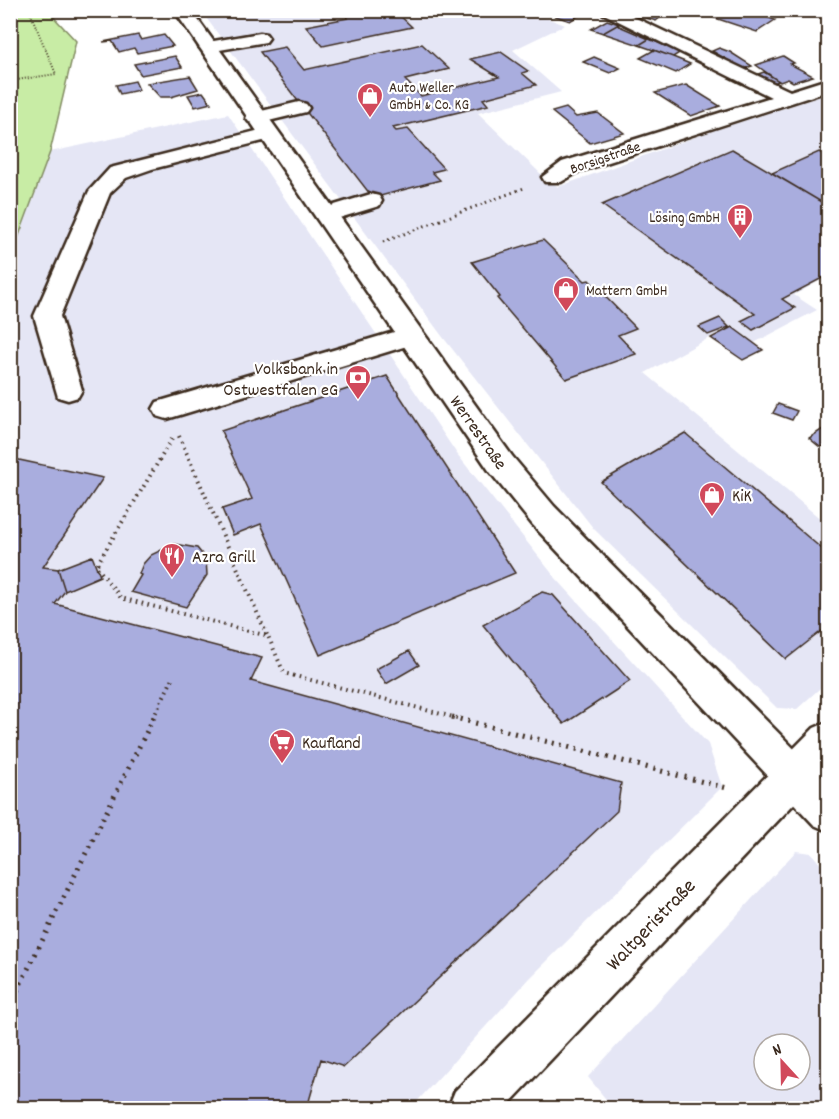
<svg xmlns="http://www.w3.org/2000/svg" width="839" height="1119" viewBox="0 0 839 1119" font-family="Dekko,sans-serif">
	<style>
		.built { fill: #e5e6f5; fill-rule: evenodd }
		.green { fill: #c8eca5; stroke: #828b62; stroke-width: 1.5 }
		.building { fill: #a9adde; stroke: #3b2a1e; stroke-width: 1.5 }
		.lines { fill: none; stroke-linecap: round; stroke-linejoin: round }
		.minor-casing { stroke: #3b2a1e; stroke-width: 5 }
		.major-casing { stroke: #3b2a1e; stroke-width: 5 }
		.path-far3 { stroke: #3b2a1e; stroke-width: 2; stroke-dasharray: 1 2; stroke-linecap: butt }
		.path-far2 { stroke: #3b2a1e; stroke-width: 3; stroke-dasharray: 1.5 4; stroke-linecap: butt }
		.path-far1 { stroke: #3b2a1e; stroke-width: 4; stroke-dasharray: 1.5 4.5; stroke-linecap: butt }
		.path { stroke: #3b2a1e; stroke-width: 5; stroke-dasharray: 2 6; stroke-linecap: butt }
		.minor { fill: #fff; fill-rule: evenodd }
		.major { fill: #fff; fill-rule: evenodd }
		.labels { text-anchor: middle; stroke-width: 4.5; stroke-linejoin: round; paint-order: stroke }
		.far-poi-label { font-size: 15px; fill: #3b2a1e; stroke: #fff; text-anchor: start }
		.far-street-label { font-size: 15px; fill: #3b2a1e; stroke: #fff }
		.poi-label { font-size: 18px; fill: #3b2a1e; stroke: #fff; text-anchor: start }
		.street-label { font-size: 18px; fill: #3b2a1e; stroke: #fff }
		.near-street-label { font-size: 21px; fill: #3b2a1e; stroke: #fff }
	</style>
	<rect width="100%" height="100%" fill="#fff"/>
	<filter id="ink" filterUnits="userSpaceOnUse"><feTurbulence type="fractalNoise" baseFrequency=".0167" numOctaves="2"/><feDisplacementMap in="SourceGraphic" scale="12" xChannelSelector="R" yChannelSelector="G"/><feConvolveMatrix kernelMatrix="1 2 1 2 8 2 1 2 1" color-interpolation-filters="sRGB"/></filter>
	<g filter="url(#ink)">
		<path class="built" d="M526,10L565,25L513,50L561,92L478,113L542,175L558,187L712,131L828,94V276L794,295L817,310L754,343L731,326L645,373L828,525V681L797,709L777,708L594,529L442,336L201,11Z
			M228,114L457,454L554,576L708,744L722,787L530,978L411,1108H11L10,257L50,152Z
			M796,851L811,853L828,873V1108H613L588,1077ZM764,1044H800V1080H764Z"/>
		<path class="green" d="M11,10L48,11L76,41L50,152L11,257Z"/>
		<path class="building" d="M341,10H394L412,27L323,46L306,26L348,18Z
			M538,10H588L570,21Z
			M628,10H665L668,11L656,21L626,12Z
			M709,10H745L775,20L757,32L703,14Z
			M607,20L619,24L603,33L591,29Z
			M617,25L649,39L639,45L603,33Z
			M138,35L141,40L164,35L173,46L137,53L134,48L119,52L112,41L103,42Z
			M649,39L681,52L673,57L639,45Z
			M422,44L449,69L405,80L421,96L499,77L470,59L501,52L528,71L522,73L536,85L483,99L488,105L393,128L396,131L408,129L444,169L432,172L440,180L373,198L260,52L285,47L304,70Z
			M719,48L730,52L752,66L743,69L712,51Z
			M654,50L673,57L690,64L676,73L640,58Z
			M175,56L182,67L141,75L134,64Z
			M783,56L794,63L790,64L813,76L793,82L788,79L780,82L756,65Z
			M594,57L620,68L610,73L583,62Z
			M764,72L779,81L770,84L755,75Z
			M190,76L198,89L171,97H160L147,83Z
			M135,81L139,90L120,94L116,85Z
			M686,85L720,106L691,116L655,93Z
			M203,92L211,103L195,107L188,95Z
			M566,108L576,117L598,113L624,133L590,143L552,112Z
			M732,149L828,206V275L782,299L795,308L753,330L741,321L755,314L602,205Z
			M819,152L828,157V206L772,173Z
			M543,240L585,281L589,280L636,328L618,335L636,354L566,379L497,298L500,297L472,262Z
			M720,318L729,327L708,335L699,327Z
			M732,327L763,350L743,360L711,338Z
			M387,376L515,573L320,655L261,524L233,535L222,509L252,499L221,431Z
			M778,404L797,411L792,420L773,413Z
			M823,429L828,433V443L820,447L809,438Z
			M685,433L828,554V626L786,659L601,482Z
			M10,458L103,478L43,567L58,569L65,591L55,604L262,658L251,681L621,783L617,811L344,1067L321,1059L307,1108H10Z
			M174,544L197,548L206,559L207,575L186,607L131,592L141,575L139,574L143,564L151,555Z
			M92,556L100,576L65,591L58,569Z
			M542,592L553,595L630,681L564,724L483,625Z
			M409,651L419,665L386,684L376,669Z"/>
		<g class="lines">
			<defs>
				<path id="minor" d="M596,10H619L790,91L828,79V91L578,172L561,182H545L542,177L562,162L771,97Z
					M260,33L266,34L269,38L266,42L208,52L199,47L208,42Z
					M299,102L306,104L309,108L306,112L256,124L249,122L246,118L249,114Z
					M268,128L275,130L278,134L275,138L152,169L126,178L110,193L60,316L82,390L78,397L68,400L58,397L34,316L89,191L110,168Z
					M371,194L379,196L382,201L379,206L326,222L318,220L315,215L318,210Z
					M411,327L420,330L424,336L420,342L167,419L157,416L153,409L157,402Z
					M828,722V768L505,1108H448L455,1091L814,728Z"/>
				<path id="major" d="M174,10H191L512,456L554,506L828,783V831L814,825L532,524L490,472Z"/>
			</defs>
			<use href="#minor" class="minor-casing"/>
			<use href="#major" class="major-casing"/>
			<path class="path-far3" d="M10,81L56,74L29,10"/>
			<path class="path-far2" d="M383,242L524,188"/>
			<path class="path-far1" d="M179,436L267,635
				M172,439L96,566L121,598L268,636L284,673L457,718
				M153,718L174,676"/>
			<path class="path" d="M452,717L727,788
				M10,1005L154,717"/>
			<use href="#minor" class="minor"/>
			<use href="#major" class="major"/>
		</g>
	</g>
	<defs>
		<symbol id="shop-pin" viewBox="-11 -11 22 30"><path d="M0 17L-7.5 6A9.5 9.5 0 1 1 7.5 6Z" fill="#d1495b" stroke="#fff"/><path d="M-5-2.5h2.3a2.7 3.5 0 0 1 5.4 0H5L5.5 6h-11ZM-1.5-2.5h3a1.5 2.3 0 0 0-3 0Z" fill="#fff"/></symbol>
		<symbol id="building-pin" viewBox="-11 -11 22 30"><path d="M0 17L-7.5 6A9.5 9.5 0 1 1 7.5 6Z" fill="#d1495b" stroke="#fff"/><path d="M-4-6H4V6H1V3H-1V6H-4ZM-2.5-4.3h1.7v1.8h-1.7ZM.8-4.3h1.7v1.8H.8ZM-2.5-1h1.7V.8h-1.7ZM.8-1h1.7V.8H.8Z" fill="#fff"/></symbol>
		<symbol id="bank-pin" viewBox="-11 -11 22 30"><path d="M0 17L-7.5 6A9.5 9.5 0 1 1 7.5 6Z" fill="#d1495b" stroke="#fff"/><path d="M-6-4H6V4H-6ZM0-2.3a2.3 2.3 0 1 0 0 4.6a2.3 2.3 0 1 0 0-4.6Z" fill="#fff"/></symbol>
		<symbol id="restaurant-pin" viewBox="-11 -11 22 30"><path d="M0 17L-7.5 6A9.5 9.5 0 1 1 7.5 6Z" fill="#d1495b" stroke="#fff"/><path d="M-5-6h1v4h1v-4h1v4h1v-4h1v5L-1.5 .5V6h-2V.5L-5-1ZM5-6V6H3V1.5H1.5Q1.5-4 5-6Z" fill="#fff"/></symbol>
		<symbol id="supermarket-pin" viewBox="-11 -11 22 30"><path d="M0 17L-7.5 6A9.5 9.5 0 1 1 7.5 6Z" fill="#d1495b" stroke="#fff"/><path d="M-6-5.5h2.5l.6 2H6L4.5 2H-2.5L-4.4-4H-6ZM-1.5 3.2a1.3 1.3 0 1 0 .1 0ZM3 3.2a1.3 1.3 0 1 0 .1 0Z" fill="#fff"/></symbol>
	</defs>
	<g fill-rule="evenodd">
		<use href="#shop-pin" x="355" y="81" width="30" height="40"/>
		<use href="#building-pin" x="725" y="202" width="30" height="40"/>
		<use href="#shop-pin" x="551" y="275" width="30" height="40"/>
		<use href="#bank-pin" x="343" y="363" width="30" height="40"/>
		<use href="#shop-pin" x="697" y="480" width="30" height="40"/>
		<use href="#restaurant-pin" x="157" y="541" width="30" height="40"/>
		<use href="#supermarket-pin" x="267" y="727" width="30" height="40"/>
	</g>
	<g class="labels">
		<g class="far-poi-label">
			<text x="389" y="92">Auto Weller<tspan x="389" dy="17">GmbH &amp; Co. KG</tspan></text>
			<text x="720" y="222" text-anchor="end">Lösing GmbH</text>
			<text x="586" y="295">Mattern GmbH</text>
		</g>
		<g class="far-street-label">
			<text transform="translate(605 157) rotate(-19)" y="5">Borsigstraße</text>
		</g>
		<g class="poi-label">
			<text x="338" y="374" text-anchor="end">Volksbank in<tspan x="338" dy="21">Ostwestfalen eG</tspan></text>
			<text x="732" y="501">KiK</text>
			<text x="192" y="562">Azra Grill</text>
			<text x="302" y="748">Kaufland</text>
		</g>
		<g class="street-label">
			<text transform="translate(479 432) rotate(55)" y="6">Werrestraße</text>
		</g>
		<g class="near-street-label">
			<text transform="translate(650 924) rotate(-46)" y="7">Waltgeristraße</text>
		</g>
	</g>
	<rect width="839" height="1119" fill="none" stroke="#fff" stroke-width="36"/>
	<rect x="18" y="18" width="803" height="1083" fill="none" stroke="#3b2a1e" stroke-width="2" filter="url(#ink)"/>
	<g transform="translate(782 1062) rotate(338)"><circle r="28" fill="#ffffff" stroke="#b1aaa5" stroke-width="1.5"/>
	<path d="M0-4.5L10 22L0 15L-10 22Z" fill="#d1495b"/>
	<text y="-9" font-size="16" font-weight="bold" text-anchor="middle" fill="#3b2a1e">N</text>
	</g>
</svg>
